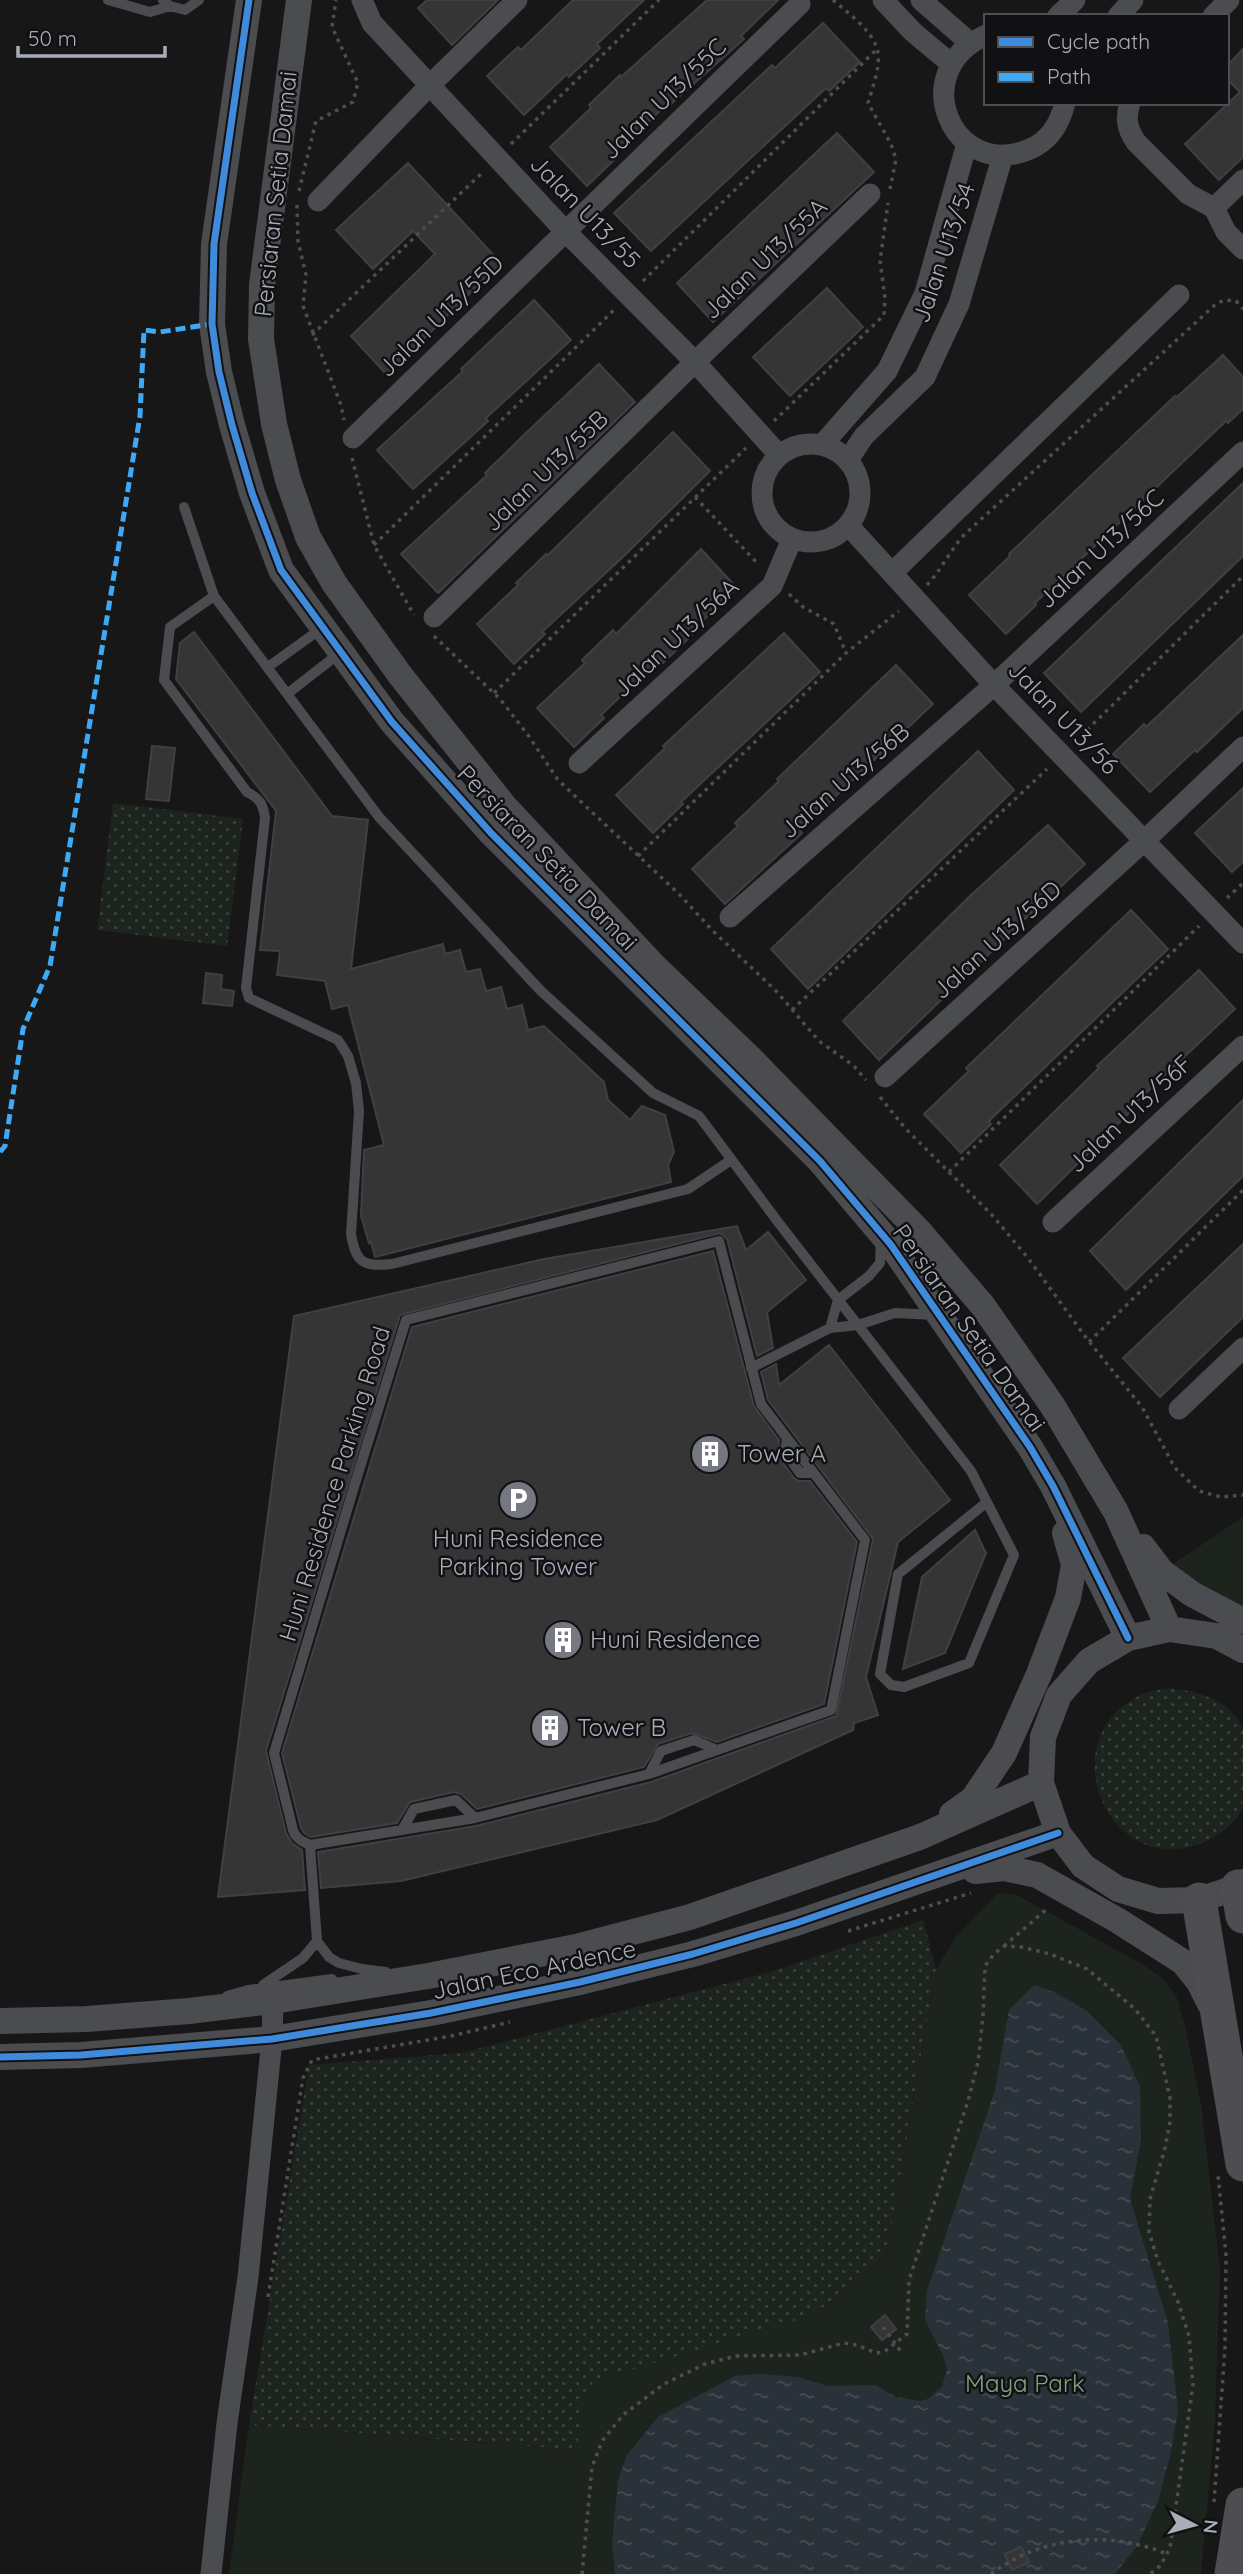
<svg xmlns="http://www.w3.org/2000/svg" width="1243" height="2574" viewBox="0 0 1243 2574" font-family="Quicksand,sans-serif">
	<style>
		.grass { fill: url(#grass-dots) }
		.park { fill: #1d241e }
		.water { fill: url(#water-ripples) }
		.building { fill: #353536; stroke: #3f4043; stroke-width: 2 }
		.lines { fill: none; stroke-linecap: round; stroke-linejoin: round }
		.path { stroke: #4d4e52; stroke-width: 3.5; stroke-dasharray: 3.5 5; stroke-linecap: butt }
		.service { stroke: #4b4c50; stroke-width: 10 }
		.minor { stroke: #4b4c50; stroke-width: 21 }
		.tertiary { stroke: #4b4c50; stroke-width: 26 }
		.trunk { stroke: #4e4e52; stroke-width: 35 }
		.quiet { stroke: #3fa9f5; stroke-width: 5; stroke-dasharray: 10 5; stroke-linecap: butt }
		.cycleway-casing { stroke: #111113; stroke-width: 11 }
		.cycleway { stroke: #408adc; stroke-width: 7 }
		.labels { text-anchor: middle; stroke-width: 5; stroke-linejoin: round; paint-order: stroke }
		.street-label { font-size: 24px; fill: #a8adb8; stroke: #111113 }
		.poi-label { font-size: 24px; fill: #a8adb8; stroke: #111113; text-anchor: start }
		.park-label { font-size: 24px; fill: #7fa381; stroke: #111113 }
	</style>
	<defs>
		<pattern id="grass-dots" width="8" height="8" patternUnits="userSpaceOnUse" patternTransform="scale(1.75)"><rect width="8" height="8" fill="#1d241e"/><path d="M2 2h.1M6 6h.1" fill="none" stroke="#3b413d" stroke-width="1.8" stroke-linecap="round"/></pattern>
		<pattern id="water-ripples" width="26" height="14" patternUnits="userSpaceOnUse" patternTransform="scale(1.75)"><rect width="26" height="14" fill="#2a3239"/><path d="M2 4q2-2 4 0t4 0M15 11q2-2 4 0t4 0" fill="none" stroke="#464d54"/></pattern>
	</defs>
	<rect width="100%" height="100%" fill="#171717"/>
	<path class="grass" d="M113,803L243,819L227,946L97,930Z
		M1168,1688C1194,1690 1234,1700 1243,1730C1243,1742 1243,1760 1243,1772C1243,1783 1243,1799 1242,1809C1235,1825 1217,1836 1202,1843C1107,1881 1048,1736 1143,1694C1150,1691 1160,1690 1168,1688Z
		M923,1920L936,1969L887,2253L831,2303L803,2318L580,2413L578,2450L249,2425L309,2065L461,2053L770,1972Z"/>
	<path class="park" d="M1243,1517V1606L1169,1567Z
		M998,1893L1017,1895L1142,1964L1161,1977L1176,1995L1185,2026L1201,2104L1220,2269L1215,2421L1201,2574H229L249,2425L577,2450L580,2413L593,2381L803,2318L831,2303L887,2254L936,1969L956,1937Z"/>
	<path class="water" d="M1034,1985L1054,1992L1087,2011L1120,2044L1140,2086L1141,2139L1130,2199L1168,2323L1178,2410L1171,2452L1158,2501L1137,2546L1115,2574H615L612,2543L618,2480L627,2455L658,2417L735,2376L759,2374L798,2377L827,2386L875,2385L896,2397L920,2401L928,2399L942,2387L947,2369L943,2355L925,2320L927,2291L995,2090L1009,2010Z"/>
	<path class="building" d="M427,0H498L452,45L418,8Z
		M573,0H644L597,44L600,48L569,77L567,74L524,115L487,76L518,47L521,50Z
		M707,0H778L741,36L744,39L670,105L668,103L615,154L617,157L587,186L550,147L591,108L589,105L620,75L621,77Z
		M823,23L860,62L829,91L826,88L651,251L614,213L772,65L775,68Z
		M1243,49V157L1219,180L1185,144L1240,92L1227,79V66Z
		M837,133L874,172L713,322L677,283Z
		M408,163L501,263L387,375L351,336L435,254L413,231L373,269L336,230Z
		M827,288L863,327L790,396L753,357Z
		M534,300L571,340L486,418L488,421L413,489L377,450L463,371L461,369Z
		M1223,355L1243,377V409L1228,423L1226,421L1035,603L1036,605L1006,634L969,595L1010,556L1009,554L1175,396L1177,397Z
		M599,364L635,402L438,593L401,554L487,475L485,473L526,433Z
		M673,432L710,471L625,555L542,632L545,634L514,664L477,624L518,585L516,583L546,554L548,555Z
		M1243,483V556L1081,712L1044,673Z
		M701,549L737,588L692,631L694,633L663,663L660,659L601,715L604,718L574,747L537,708L585,663L582,660L613,630L616,634Z
		M194,632L332,816L368,820L351,969L443,944L445,954L460,950L466,972L480,969L486,991L501,987L507,1009L522,1005L528,1030L544,1026L604,1082L608,1100L630,1120L642,1106L665,1115L674,1152L668,1165L671,1182L375,1257L371,1242L369,1243L361,1216L364,1150L384,1145L348,1005L332,1009L325,981L277,975L280,951L260,950L276,811L176,679L180,643Z
		M784,633L820,672L681,802L683,804L653,833L616,795L665,748L663,746Z
		M1243,635V708L1197,752L1195,750L1150,792L1113,754L1144,724L1146,727Z
		M896,665L933,704L800,830L802,833L725,904L692,869L738,826L735,823L779,781L777,779Z
		M152,746L175,748L169,801L146,799Z
		M978,751L1014,790L808,989L771,949Z
		M1243,788V862L1232,872L1195,833Z
		M1048,825L1085,864L1054,893L1053,892L879,1060L843,1021L971,895Z
		M1131,910L1168,949L989,1121L991,1124L961,1153L924,1114L969,1071L966,1068Z
		M1199,970L1235,1009L1131,1107L1133,1109L1037,1204L1000,1165L1099,1068L1097,1066Z
		M206,973L222,975L221,989L234,991L232,1006L203,1003Z
		M1243,1100V1176L1126,1290L1090,1251Z
		M737,1226L746,1250L768,1232L806,1280L767,1312L773,1348L757,1356L727,1239L720,1233L400,1315L266,1751L286,1833L292,1843L302,1850L305,1890L218,1897L294,1316L544,1259Z
		M1243,1244V1317L1160,1397L1123,1358Z
		M713,1251L754,1406L779,1440L778,1456L794,1478L799,1481H810L857,1542L824,1704L717,1742L692,1733L658,1744L644,1767L477,1809L461,1794L454,1792L410,1802L397,1823L311,1837L304,1833L301,1828L282,1753L412,1327Z
		M829,1345L950,1500L898,1542L866,1677L878,1715L854,1723L853,1730L657,1820L401,1881L321,1888L318,1852L476,1826L651,1782L836,1716L873,1539L768,1400L761,1372L776,1364L779,1385Z
		M975,1530L986,1553L945,1653L903,1669L922,1577Z
		M885,2315L896,2329L882,2340L871,2327Z
		M1021,2547L1029,2562L1012,2570L1005,2554Z"/>
	<g class="lines">
		<path class="path" d="M833,0C847,12 872,30 877,49C882,65 872,88 868,103L891,144L896,159L890,189
			M511,144L659,0
			M299,191L316,121L353,102L358,83L332,27L336,0
			M297,205L298,241L306,275L303,306L341,405L344,420
			M643,281L876,50
			M312,335L483,172
			M774,421L884,315L885,298L880,261L888,203
			M352,458L374,545L414,615
			M695,497L759,565
			M374,545L615,309
			M927,585C942,569 950,550 965,534L1217,303L1226,300L1236,301L1243,309
			M789,594L803,607L834,624L846,653
			M434,636L500,699L528,735L558,780L680,895L713,931L777,992L819,1041L854,1066L866,1080
			M494,693L746,448
			M1075,742L1243,576
			M638,856L846,653L899,611
			M1227,898L1243,883
			M792,1010L1047,769
			M880,1097L905,1128L992,1215L1028,1258L1087,1339L1142,1407L1175,1468L1199,1491L1221,1497L1243,1495
			M949,1172L1199,926
			M1089,1342L1243,1190
			M848,1931L971,1893
			M1004,1946L1048,1908
			M268,2297L303,2078L312,2060L451,2036L510,2022
			M883,2327L902,2353
			M1214,2502L1225,2348L1226,2255L1218,2175
			M582,2574L592,2467L602,2441L623,2415L664,2384L705,2364L736,2356L800,2355L844,2343L857,2345L876,2353L884,2352L907,2334L909,2280L968,2101L978,2062L983,2016L985,1966L994,1954L1004,1946L1021,1947L1050,1954L1087,1969L1135,2009L1156,2036L1170,2098V2122L1165,2148L1150,2199L1149,2232L1158,2261L1178,2302L1189,2336L1193,2385L1170,2548L1160,2566L1150,2574
			M991,2574C1041,2536 1110,2530 1167,2554"/>
		<path class="service" d="M108,0L150,12L170,6
			M163,0L170,6L185,10L199,0
			M184,507L214,596L379,817L541,991L653,1093L699,1116L778,1222L971,1471L1014,1555L969,1663L904,1687L891,1685L880,1674L898,1574L987,1502
			M214,596L170,627L164,680L247,792C259,798 263,803 265,818L246,988L249,998L338,1040L348,1056L356,1083L359,1111L351,1234C356,1263 363,1267 392,1264L688,1189L731,1160
			M268,667L322,628
			M287,694L341,652
			M719,1241L761,1404L865,1540L831,1710L649,1774L475,1818L310,1845C302,1841 296,1839 293,1830L274,1753L357,1477L406,1320Z
			M830,1328L838,1300L869,1276L880,1263L881,1239
			M751,1368L830,1328L858,1325L895,1313L936,1315
			M787,1438L785,1452L800,1473H814
			M649,1774L661,1751L694,1740L717,1750
			M402,1830L414,1809L456,1800L475,1818
			M310,1845L317,1941L329,1957L339,1963L362,1969L386,1972
			M263,1985L303,1958L317,1941
			M227,1996L248,1990L332,1979"/>
		<path class="minor" d="M362,0L372,23L566,232L695,362L779,455
			M883,0L913,32L950,63
			M921,0L969,42
			M1058,16L1075,0
			M1118,16L1133,0
			M1213,16L1229,0
			M986,35C904,72 954,182 1030,149C1049,141 1060,123 1065,103
			M1130,103C1125,118 1127,129 1136,142L1188,194L1214,208L1226,232L1243,249
			M318,201L430,85L517,0
			M1214,208L1243,180
			M353,438L800,4
			M762 493a49 49 0 1 1 98 0a49 49 0 1 1-98 0Z
			M822,445L887,371L925,293L967,143
			M848,460L864,436L925,377L959,304L1003,155
			M848,525L994,685L1243,943
			M892,573L1179,295
			M434,617L695,362L870,194
			M579,763L772,586L792,539
			M730,917L994,685L1243,452
			M885,1077L1144,841L1243,747
			M1053,1222L1243,1046
			M1179,1409L1243,1348
			M211,2574L227,2423L248,2277L272,2039L273,2001"/>
		<path class="tertiary" d="M249,0L214,244L212,324L219,372L232,425L252,493L281,570L392,722L491,833L820,1161L891,1245L1030,1447L1053,1486L1128,1638
			M299,0L262,285L261,339L274,424L288,480L308,537L334,583L400,675L506,808L654,966L752,1060L919,1231L983,1306L1052,1405L1116,1512L1169,1629
			M1143,1547L1162,1572L1192,1594L1243,1621
			M1243,1650L1217,1636L1169,1629L1128,1638L1089,1661L1059,1695L1043,1737L1041,1783L1058,1833L1083,1866L1118,1889L1158,1901L1199,1900L1238,1887L1243,1882
			M952,1814L973,1799L1004,1753L1039,1674L1068,1598L1074,1565L1065,1533
			M975,1871L1004,1868L1037,1875L1117,1920L1183,1962L1199,1982L1210,2004
			M0,2021L87,2019L189,2011L273,2001L428,1976L576,1947L690,1917L920,1837L1041,1783
			M0,2057L81,2055L272,2039L431,2013L580,1982L693,1954L796,1923L1058,1833"/>
		<path class="trunk" d="M1238,1887L1243,1916
			M1199,1900L1243,2164
			M1232,2574L1243,2505"/>
		<path class="quiet" d="M0,1152L5,1146L23,1029L50,966L140,416L144,330L160,332L212,324"/>
		<defs>
			<path id="cycleway" d="M249,0L214,244L212,324L219,372L232,425L252,493L281,570L392,722L491,833L820,1161L891,1245L1030,1447L1053,1486L1128,1638
				M0,2057L81,2055L272,2039L431,2013L580,1982L693,1954L796,1923L1058,1833"/>
		</defs>
		<use href="#cycleway" class="cycleway-casing"/>
		<use href="#cycleway" class="cycleway"/>
	</g>
	<defs>
		<symbol id="building-disc" viewBox="-11 -11 22 22"><circle r="9.5" fill="#757880" stroke="#111113"/><path d="M-4-6H4V6H1V3H-1V6H-4ZM-2.5-4.3h1.7v1.8h-1.7ZM.8-4.3h1.7v1.8H.8ZM-2.5-1h1.7V.8h-1.7ZM.8-1h1.7V.8H.8Z" fill="#fff"/></symbol>
		<symbol id="parking-disc" viewBox="-11 -11 22 22"><circle r="9.5" fill="#757880" stroke="#111113"/><path d="M-3.5-5.5H1a3.5 3.5 0 0 1 0 7H-1V5.5H-3.5ZM-1-3.4V-.6H.8a1.4 1.4 0 0 0 0-2.8Z" fill="#fff"/></symbol>
	</defs>
	<g fill-rule="evenodd">
		<use href="#building-disc" x="688" y="1432" width="44" height="44"/>
		<use href="#parking-disc" x="496" y="1478" width="44" height="44"/>
		<use href="#building-disc" x="541" y="1618" width="44" height="44"/>
		<use href="#building-disc" x="528" y="1706" width="44" height="44"/>
	</g>
	<g class="labels">
		<g class="street-label">
			<text transform="translate(664 99) rotate(-44)" y="8">Jalan U13/55C</text>
			<text transform="translate(276 194) rotate(-84)" y="8">Persiaran Setia Damai</text>
			<text transform="translate(585 212) rotate(46)" y="8">Jalan U13/55</text>
			<text transform="translate(944 253) rotate(-71)" y="8">Jalan U13/54</text>
			<text transform="translate(765 259) rotate(-44)" y="8">Jalan U13/55A</text>
			<text transform="translate(441 316) rotate(-44)" y="8">Jalan U13/55D</text>
			<text transform="translate(546 471) rotate(-44)" y="8">Jalan U13/55B</text>
			<text transform="translate(1101 549) rotate(-43)" y="8">Jalan U13/56C</text>
			<text transform="translate(676 638) rotate(-43)" y="8">Jalan U13/56A</text>
			<text transform="translate(1063 718) rotate(46)" y="8">Jalan U13/56</text>
			<text transform="translate(845 781) rotate(-41)" y="8">Jalan U13/56B</text>
			<text transform="translate(547 858) rotate(46)" y="8">Persiaran Setia Damai</text>
			<text transform="translate(997 940) rotate(-42)" y="8">Jalan U13/56D</text>
			<text transform="translate(1130 1114) rotate(-43)" y="8">Jalan U13/56F</text>
			<text transform="translate(969 1328) rotate(55)" y="8">Persiaran Setia Damai</text>
			<text transform="translate(335 1484) rotate(-73)" y="8">Huni Residence Parking Road</text>
			<text transform="translate(534 1970) rotate(-12)" y="8">Jalan Eco Ardence</text>
		</g>
		<g class="poi-label">
			<text x="737" y="1462">Tower A</text>
			<text x="518" y="1547" text-anchor="middle">Huni Residence<tspan x="518" dy="28">Parking Tower</tspan></text>
			<text x="590" y="1648">Huni Residence</text>
			<text x="577" y="1736">Tower B</text>
		</g>
		<g class="park-label">
			<text x="1025" y="2392">Maya Park</text>
		</g>
	</g>
	<rect x="984" y="14" width="245" height="91" fill="#111113" stroke="#4d4f55" stroke-width="2"/>
	<rect x="998" y="37" width="35" height="10" fill="#408adc" stroke="#4d4f55" stroke-width="2"/>
	<text x="1047" y="49" font-size="21" fill="#a8adb8">Cycle path</text>
	<rect x="998" y="72" width="35" height="10" fill="#3fa9f5" stroke="#4d4f55" stroke-width="2"/>
	<text x="1047" y="84" font-size="21" fill="#a8adb8">Path</text>
	<g transform="translate(1194 2525) rotate(96)" stroke="#111113" stroke-width="5" paint-order="stroke">
	<path d="M0-5L12 26L0 18L-12 26Z" fill="#a8adb8"/>
	<text y="-10" font-size="19" font-weight="bold" text-anchor="middle" fill="#a8adb8">N</text>
	</g>
	<path d="M18 46v10h147v-10" fill="none" stroke="#a8adb8" stroke-width="3.5"/>
	<text x="28" y="46" font-size="21" fill="#a8adb8" stroke="#111113" stroke-width="5" paint-order="stroke">50 m</text>
</svg>
